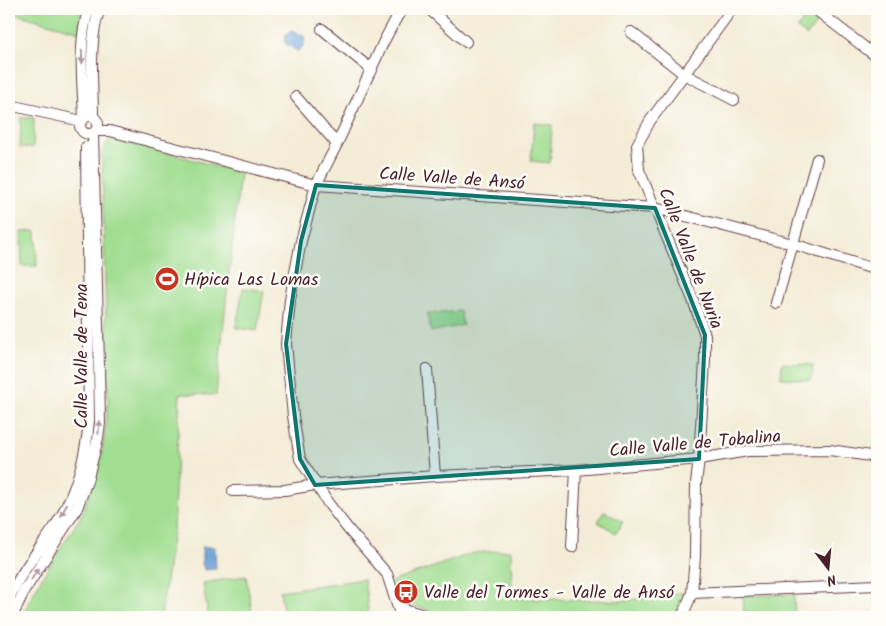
<svg xmlns="http://www.w3.org/2000/svg" width="886" height="626" viewBox="0 0 886 626" font-family="Kalam,sans-serif">
	<style>
		.green { fill: #a1de92; stroke: #767e5e }
		.water { fill: #6ba2d9; stroke: #5a6082 }
		.lines { fill: none; stroke-linecap: round; stroke-linejoin: round }
		.minor-casing { stroke: #633e45; stroke-width: 12 }
		.minor { stroke: #fff; stroke-width: 10 }
		.oneway { fill: #ae9aa0 }
		.marked { fill: #0f766e; fill-opacity: 0.2; stroke: #0f766e; stroke-width: 4; stroke-linejoin: round }
		.labels { text-anchor: middle; stroke-width: 5; stroke-linejoin: round; paint-order: stroke }
		.street-label { font-size: 18px; fill: #4a1f2b; stroke: #fdfcf7 }
		.poi-label { font-size: 18px; fill: #4a1f2b; stroke: #fdfcf7; text-anchor: start }
	</style>
	<rect width="100%" height="100%" fill="#fdfcf7"/>
	<filter id="ink" filterUnits="userSpaceOnUse"><feTurbulence type="fractalNoise" baseFrequency=".02" numOctaves="2"/><feDisplacementMap in="SourceGraphic" scale="10" xChannelSelector="R" yChannelSelector="G"/><feConvolveMatrix kernelMatrix="1 2 1 2 8 2 1 2 1" color-interpolation-filters="sRGB"/></filter>
	<filter id="wash" filterUnits="userSpaceOnUse"><feTurbulence type="fractalNoise" baseFrequency=".0096" numOctaves="4" result="noise"/><feDisplacementMap in="SourceGraphic" scale="20" xChannelSelector="R" yChannelSelector="G"/><feGaussianBlur stdDeviation="1.12" result="paint"/><feColorMatrix in="noise" values="0 0 0 0 0 0 0 0 0 0 0 0 0 0 0 0 0 1.4 0 .05"/><feComposite in="paint" operator="in"/></filter>
	<g filter="url(#wash)">
		<rect width="100%" height="100%" fill="#f3ecd6"/>
		<path class="green" d="M9,9H73L83,15L80,20V32L9,12Z
			M810,11L820,18L807,36L797,29Z
			M21,118H34L33,148L20,147Z
			M534,123L552,125L550,163L531,161Z
			M115,138L240,173L216,395L180,394L173,531L161,617H21L41,579L80,518L90,493L102,453L108,403L102,157C103,147 105,141 115,138Z
			M36,231L37,266H22L21,232Z
			M243,288L264,291L257,331L236,328Z
			M460,311L463,325L431,332L427,314Z
			M782,363L813,365L812,380L781,378Z
			M604,511L623,522L616,533L598,522Z
			M511,550L512,598L623,601L685,592L675,617H450L393,599L385,584L473,553Z
			M246,576L253,617H208L203,583Z
			M364,579L369,617H284L280,591Z
			M794,594L795,617H744L743,596Z"/>
		<path class="water" d="M291,31L304,36C306,43 304,47 297,51L285,43V36Z
			M202,547H215L216,569L204,570L202,562Z"/>
	</g>
	<g filter="url(#ink)">
		<g class="lines">
			<defs>
				<path id="minor" d="M429,9L466,42
					M815,9L877,57
					M322,29L372,70
					M631,32L684,74L734,100
					M296,97L337,144
					M9,105L82,121
					M80 125a9 9 0 1 1 18 0a9 9 0 1 1-18 0Z
					M93,117C93,85 88,38 100,9
					M84,119C83,84 77,41 89,9
					M95,131H110L316,185L655,208L793,244L877,270
					M776,303L817,159
					M427,369L435,476
					M233,491L285,490L315,485L435,476L576,470L699,459L748,451L830,450L877,457
					M572,547L576,470
					M692,593L877,585
					M9,599C20,572 40,549 56,525C76,493 86,458 89,420L86,147
					M398,607L430,617
					M12,617L24,591L77,508L87,481L98,438L100,423L99,365L93,133
					M401,617L387,574L348,529L328,503L300,459L293,416L286,344L290,299L301,241L316,185L337,144L384,41L398,15L405,9
					M682,617L692,593L695,556L696,483L699,459L705,361V335L693,300L639,170L637,145L650,121L732,9"/>
			</defs>
			<use href="#minor" class="minor-casing"/>
			<use href="#minor" class="minor"/>
		</g>
		<defs><path id="oneway-solid" d="M-6-.8H1V-3.2L6.5 0L1 3.2V.8H-6Z" transform="scale(1.25)"/></defs>
		<g class="oneway">
			<use href="#oneway-solid" transform="translate(82 57) rotate(89)"/>
			<use href="#oneway-solid" transform="translate(99 427) rotate(-85)"/>
			<use href="#oneway-solid" transform="translate(64 510) rotate(117)"/>
			<use href="#oneway-solid" transform="translate(35 574) rotate(-57)"/>
		</g>
	</g>
	<path class="marked" d="M316,185L655,208L705,335L699,459L315,485L300,459L286,344L301,241Z"/>
	<defs>
		<symbol id="stadium-disc" viewBox="-11 -11 22 22"><circle r="9.5" fill="#c8321e" stroke="#fdfcf7"/><path d="M0-5a6.5 5 0 1 0 0 10a6.5 5 0 1 0 0-10ZM-3.5-1.8h7v3.6h-7Z" fill="#fff"/></symbol>
		<symbol id="bus-disc" viewBox="-11 -11 22 22"><circle r="9.5" fill="#c8321e" stroke="#fdfcf7"/><path d="M-5-6H5V4H4V6H2V4H-2V6H-4V4H-5ZM-3.5-4V0h7V-4ZM-3.5 1.2v1.5H-2V1.2ZM2 1.2v1.5H3.5V1.2Z" fill="#fff"/></symbol>
	</defs>
	<g fill-rule="evenodd">
		<use href="#stadium-disc" x="153" y="265" width="28" height="28"/>
		<use href="#bus-disc" x="392" y="578" width="28" height="28"/>
	</g>
	<g class="labels">
		<g class="street-label">
			<text transform="translate(452 178) rotate(4)" y="6">Calle Valle de Ansó</text>
			<text transform="translate(691 258) rotate(69)" y="6">Calle Valle de Nuria</text>
			<text transform="translate(81 356) rotate(-90)" y="6">Calle Valle de Tena</text>
			<text transform="translate(695 443) rotate(-5)" y="6">Calle Valle de Tobalina</text>
		</g>
		<g class="poi-label">
			<text x="184" y="285">Hípica Las Lomas</text>
			<text x="424" y="598">Valle del Tormes - Valle de Ansó</text>
		</g>
	</g>
	<rect width="886" height="626" fill="none" stroke="#fdfcf7" stroke-width="30"/>
	<g transform="translate(828 568) rotate(164)" stroke="#fdfcf7" stroke-width="4" paint-order="stroke">
	<path d="M0-4L9 19L0 12L-9 19Z" fill="#4a1f2b"/>
	<text y="-8" font-size="14" font-weight="bold" text-anchor="middle" fill="#4a1f2b">N</text>
	</g>
</svg>
